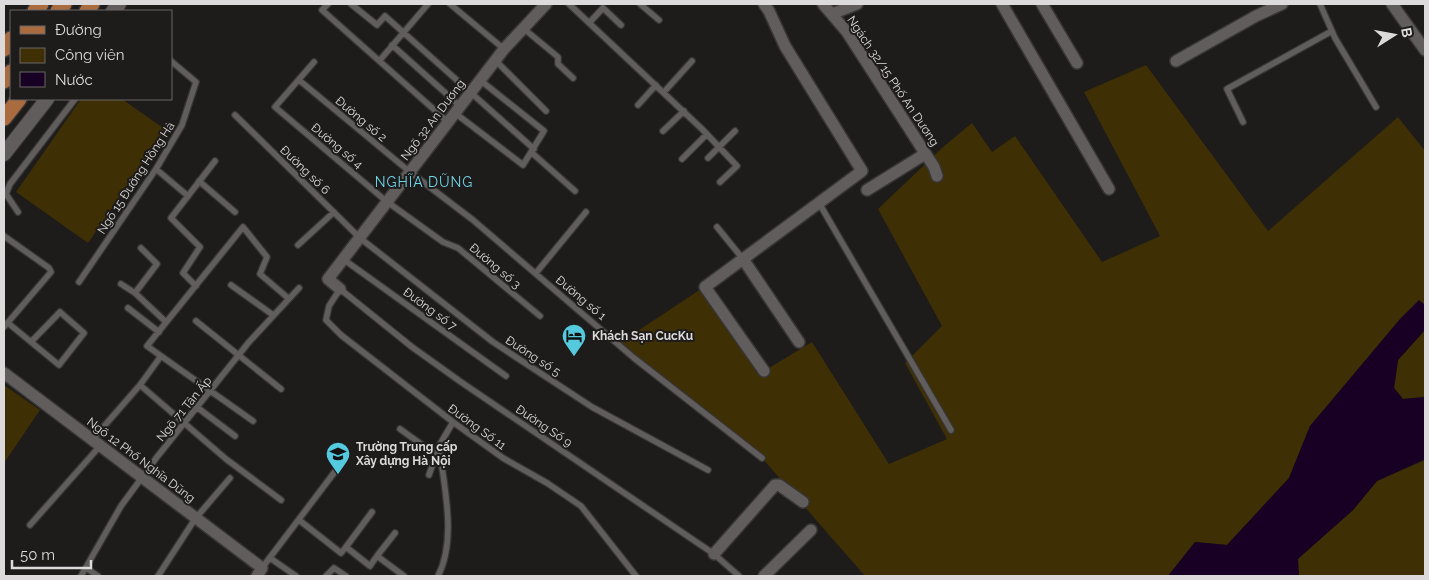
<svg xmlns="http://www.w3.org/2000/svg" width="1429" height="580" viewBox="0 0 1429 580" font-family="Raleway,sans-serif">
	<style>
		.green { fill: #3e2f04 }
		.water { fill: #170023 }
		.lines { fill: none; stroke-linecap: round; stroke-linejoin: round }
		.service-casing { stroke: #373535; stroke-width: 8 }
		.minor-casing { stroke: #373535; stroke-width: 14 }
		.tertiary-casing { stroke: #373535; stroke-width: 16 }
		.primary-casing { stroke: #373535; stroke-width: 18 }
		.service { stroke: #615d5d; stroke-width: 5.5 }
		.minor { stroke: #615d5d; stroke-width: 11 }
		.tertiary { stroke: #615d5d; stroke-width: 14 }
		.primary { stroke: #aa6c3e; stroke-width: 15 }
		.labels { text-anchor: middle; stroke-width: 4; stroke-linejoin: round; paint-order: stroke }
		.street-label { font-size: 12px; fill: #dcdada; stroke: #1e1b1b }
		.poi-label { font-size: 12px; font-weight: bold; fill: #dcdada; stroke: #1e1b1b; text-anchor: start }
		.neighbourhood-label { font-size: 14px; letter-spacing: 1px; fill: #6fd7ea; stroke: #1e1b1b }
	</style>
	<rect width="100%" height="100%" fill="#1e1b1b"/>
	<path class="green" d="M1146,65L1268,231L1398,117L1425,151V305L1419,301L1310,426L1289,478L1227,545L1195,542L1168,576H865L762,458L618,344L701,289L764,371L812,342L889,464L947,439L905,363L942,326L878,209L943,147L972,123L992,152L1015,136L1102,262L1160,236L1084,92Z
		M81,99H122L166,130L88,243L16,192Z
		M1425,330V397L1403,399L1394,388L1398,360Z
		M4,385L40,410L4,463Z
		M1425,460V576H1299L1297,559L1353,510L1377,481Z"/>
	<path class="water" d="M1419,300L1425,305V330L1398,360L1394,388L1403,399L1425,397V459L1377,481L1353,510L1298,559L1299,576H1168L1195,542L1227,545L1289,478L1310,426L1400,319Z"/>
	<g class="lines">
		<defs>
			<path id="service" d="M328,4L322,10L448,122
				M351,4L377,25L385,16L534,149
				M450,4L504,49
				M569,4L702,129L737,166L720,182
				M640,4L659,20
				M1320,4L1335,38L1376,107
				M589,23L603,8L621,25
				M523,28L558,57V64L573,78
				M392,45L460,106
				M380,60L428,4
				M495,60L546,111
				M314,62L275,107L386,201L443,242L458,248L540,316
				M299,80L410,172L473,220L634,358L762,458
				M664,92L692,61
				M638,105L656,85
				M455,113L523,165L544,131L480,80
				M235,115L360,238L493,342L592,407L708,470
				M1243,122L1227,89L1332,31
				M663,131L684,111
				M531,152L575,191
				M708,158L735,131
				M682,159L707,134
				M156,169L188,196
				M199,181L235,212
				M819,203L951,430
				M18,212L6,194L10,184L75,99
				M717,227L743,259
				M4,236L49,268L51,272L4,327
				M298,245L334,212
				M343,259L506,376
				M536,273L586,212
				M79,282L156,169L182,125L196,82L171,61
				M121,284L135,293L166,322
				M231,285L273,315
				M196,286L183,273L200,247L171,218L215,161
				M135,293L157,264L141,248
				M128,308L159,332
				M196,321L281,389
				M8,323L59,365L84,333L60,312L31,342
				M161,356L253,421
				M140,385L226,459L281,500
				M198,408L235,436
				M400,429L425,447L438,451
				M92,440L140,385L161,356L147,346L243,227L267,257L260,274L288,298
				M429,475L439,446L453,422
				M299,520L341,553L346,547L370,566L377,556L404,576
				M30,525L100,446
				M346,547L372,512
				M377,556L395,533
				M270,558L296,576
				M86,568L98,576
				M262,568L343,461
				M81,576L121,506L157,457L249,342L299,288
				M158,576L195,519L230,478
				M326,576L334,568L346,576
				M438,576C457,539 444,486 439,446
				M636,576L581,506L547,483L503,458L453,422L341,335L326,320L329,306L340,289L412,347L461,382L714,554L739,576"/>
			<path id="minor" d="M764,4L769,11L785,46L862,171L743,259L799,342
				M823,4L847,32L934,167L937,176
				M1002,4L1109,189
				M1042,4L1077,63
				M1392,4L1425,50
				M832,14L857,4
				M1176,61L1256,16L1282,4
				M867,190L925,154
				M743,259L705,287L764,371
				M340,289L328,279L504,49L546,4
				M4,373L262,568L257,576
				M714,554L775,485H779L803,502
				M764,576L811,530"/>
			<path id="tertiary" d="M113,11L119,4
				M4,154L47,99"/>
			<path id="primary" d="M35,11L41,4
				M58,11L64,4
				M87,11L92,4
				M4,49L11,39
				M4,81L11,72
				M4,118L19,99"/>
		</defs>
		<use href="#service" class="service-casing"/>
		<use href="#minor" class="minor-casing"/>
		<use href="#tertiary" class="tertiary-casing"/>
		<use href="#primary" class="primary-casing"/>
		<use href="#service" class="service"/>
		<use href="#minor" class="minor"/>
		<use href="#tertiary" class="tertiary"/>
		<use href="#primary" class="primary"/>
	</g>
	<defs>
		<symbol id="hotel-pin" viewBox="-11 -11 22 30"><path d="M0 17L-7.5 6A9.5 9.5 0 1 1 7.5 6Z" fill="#55cadf" stroke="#1e1b1b"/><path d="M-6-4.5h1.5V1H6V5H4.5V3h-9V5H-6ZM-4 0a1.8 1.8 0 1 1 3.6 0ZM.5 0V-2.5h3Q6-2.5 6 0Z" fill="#111"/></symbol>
		<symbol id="school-pin" viewBox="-11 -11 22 30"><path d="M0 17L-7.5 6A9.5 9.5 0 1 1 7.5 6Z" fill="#55cadf" stroke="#1e1b1b"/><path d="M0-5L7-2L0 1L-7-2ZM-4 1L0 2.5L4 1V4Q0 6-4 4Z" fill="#111"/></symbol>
	</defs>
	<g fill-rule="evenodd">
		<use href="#hotel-pin" x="560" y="322" width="28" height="38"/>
		<use href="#school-pin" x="324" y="440" width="28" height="38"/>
	</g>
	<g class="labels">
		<g class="street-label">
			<text transform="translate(893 81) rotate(56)" y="4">Ngách 32/15 Phố An Dương</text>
			<text transform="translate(361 119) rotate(40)" y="4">Đường số 2</text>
			<text transform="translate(433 120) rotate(-53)" y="4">Ngõ 32 An Dương</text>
			<text transform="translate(337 146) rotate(40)" y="4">Đường số 4</text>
			<text transform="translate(305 170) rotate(44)" y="4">Đường số 6</text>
			<text transform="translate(136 178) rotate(-57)" y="4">Ngõ 15 Đường Hồng Hà</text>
			<text transform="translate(495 266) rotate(40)" y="4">Đường số 3</text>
			<text transform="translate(581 298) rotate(40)" y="4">Đường số 1</text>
			<text transform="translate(430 309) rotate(36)" y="4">Đường số 7</text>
			<text transform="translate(533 356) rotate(33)" y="4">Đường số 5</text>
			<text transform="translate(184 409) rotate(-51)" y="4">Ngõ 71 Tân Ấp</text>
			<text transform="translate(544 426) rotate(34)" y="4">Đường Số 9</text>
			<text transform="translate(477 427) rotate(36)" y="4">Đường Số 11</text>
			<text transform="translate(141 460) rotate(37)" y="4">Ngõ 12 Phố Nghĩa Dũng</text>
		</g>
		<g class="poi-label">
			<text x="592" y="340">Khách Sạn CucKu</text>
			<text x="356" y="451">Trường Trung cấp<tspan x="356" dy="14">Xây dựng Hà Nội</tspan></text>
		</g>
		<g class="neighbourhood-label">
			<text x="424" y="187">NGHĨA DŨNG</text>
		</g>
	</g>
	<rect width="1429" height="580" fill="none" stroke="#dcdada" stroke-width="10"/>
	<rect x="10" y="10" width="162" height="90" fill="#1e1b1b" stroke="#6a6767"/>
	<rect x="20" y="26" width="25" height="8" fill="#aa6c3e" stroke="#6a6767"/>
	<text x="55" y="35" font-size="15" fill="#dcdada">Đường</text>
	<rect x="20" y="48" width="25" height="15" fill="#3e2f04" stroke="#6a6767"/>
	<text x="55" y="60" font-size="15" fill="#dcdada">Công viên</text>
	<rect x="20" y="72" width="25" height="15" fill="#170023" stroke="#6a6767"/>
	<text x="55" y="85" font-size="15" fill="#dcdada">Nước</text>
	<g transform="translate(1394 35) rotate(79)" stroke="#1e1b1b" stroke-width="4" paint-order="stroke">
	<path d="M0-4L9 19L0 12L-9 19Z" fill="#dcdada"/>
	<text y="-8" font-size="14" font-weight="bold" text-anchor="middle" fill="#dcdada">B</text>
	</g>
	<path d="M12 560v8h79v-8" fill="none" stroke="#dcdada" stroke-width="2.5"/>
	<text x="20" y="560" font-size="15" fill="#dcdada" stroke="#1e1b1b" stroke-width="4" paint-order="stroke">50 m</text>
</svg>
